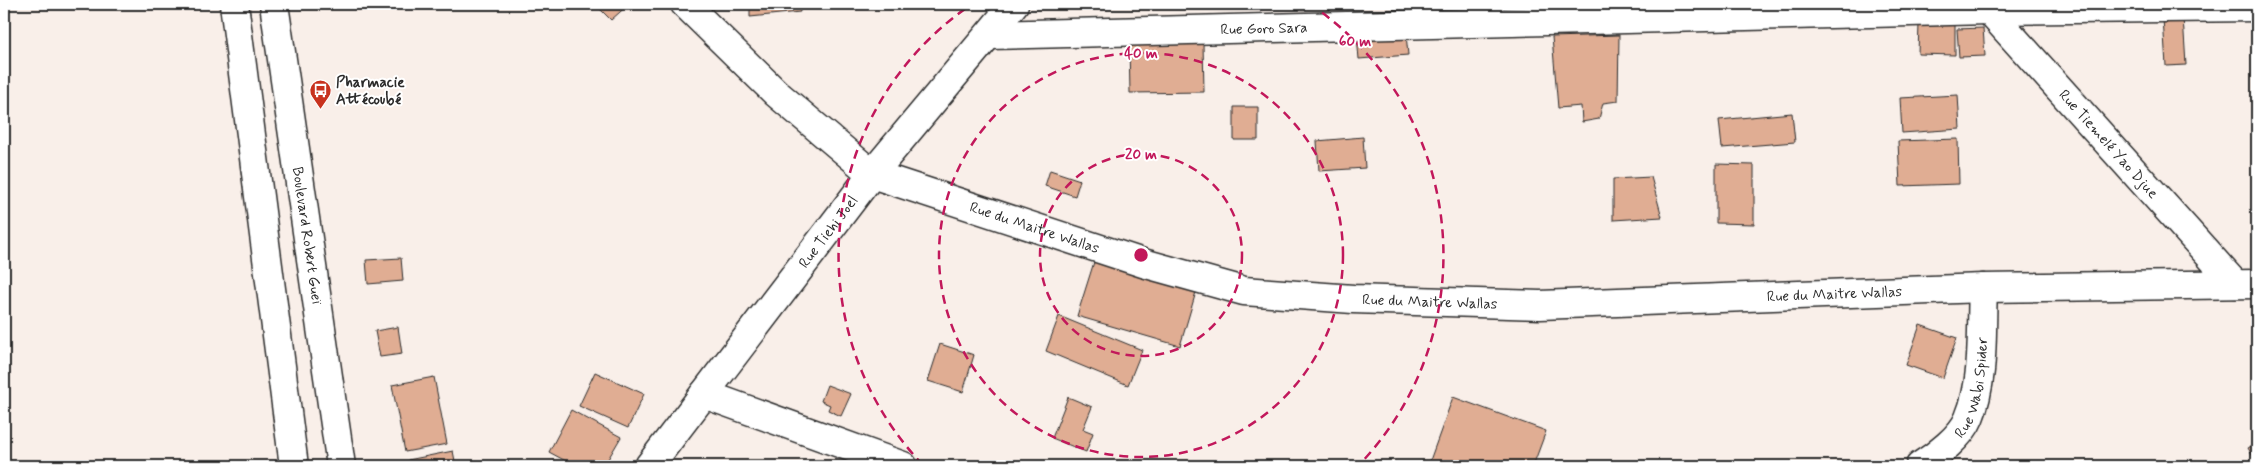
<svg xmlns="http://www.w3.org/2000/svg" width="2261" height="470" viewBox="0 0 2261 470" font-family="Mynerve,sans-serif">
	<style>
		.building { fill: #e0ad93; stroke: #2b2b2b }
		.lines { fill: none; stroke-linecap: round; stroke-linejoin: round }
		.minor-casing { stroke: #2b2b2b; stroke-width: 31 }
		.secondary-casing { stroke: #2b2b2b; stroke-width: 31 }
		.minor { stroke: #fff; stroke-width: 28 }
		.secondary { stroke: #fff; stroke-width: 28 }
		.ring { fill: none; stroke: #c2185b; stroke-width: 2.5; stroke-dasharray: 9 6 }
		.labels { text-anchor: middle; stroke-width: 4; stroke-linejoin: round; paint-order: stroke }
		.street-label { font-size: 15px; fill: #2b2b2b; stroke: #fff }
		.poi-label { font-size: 15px; font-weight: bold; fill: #2b2b2b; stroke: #fff; text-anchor: start }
		.centre { fill: #c2185b; stroke: #fff; stroke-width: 2.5 }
		.ring-label { font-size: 15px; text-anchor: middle; font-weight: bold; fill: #c2185b; stroke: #fff; stroke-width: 4; stroke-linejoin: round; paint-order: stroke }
	</style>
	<rect width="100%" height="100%" fill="#f9efe9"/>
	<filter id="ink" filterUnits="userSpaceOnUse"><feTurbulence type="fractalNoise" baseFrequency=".02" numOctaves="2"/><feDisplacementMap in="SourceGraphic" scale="10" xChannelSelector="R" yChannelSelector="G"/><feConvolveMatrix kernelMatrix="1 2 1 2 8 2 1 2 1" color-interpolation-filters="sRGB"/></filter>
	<g filter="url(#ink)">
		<path class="building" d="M595,4H629L611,20Z
			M750,4H799L800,12L750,17Z
			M2183,17L2186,65L2166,66L2163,18Z
			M1919,24L1955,25V55L1918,54Z
			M1983,28L1985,56L1959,57L1957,29Z
			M1406,34L1408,55L1359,59L1357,37Z
			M1619,35L1618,101L1603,103L1599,119L1582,122L1581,106L1558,108L1552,37Z
			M1203,43L1204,92L1130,93L1129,44Z
			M1958,95L1960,129L1902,133L1900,98Z
			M1234,107H1258V140H1234Z
			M1792,113L1795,142L1722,148L1719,120Z
			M1363,137L1365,168L1319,171L1317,141Z
			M1958,139L1959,184L1900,186L1898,141Z
			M1716,164L1754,165V224L1716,223Z
			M1050,170L1080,180L1075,196L1045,186Z
			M1651,177L1662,217L1613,220V179Z
			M401,258L403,281L368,284L366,260Z
			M1094,262L1196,292L1180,346L1077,316Z
			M1059,316L1142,350L1128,385L1046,351Z
			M1920,325L1957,338L1943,378L1906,365Z
			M398,327L402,354L380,357L375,331Z
			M940,344L974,355L963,392L928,381Z
			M595,372L644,394L628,428L579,406Z
			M434,377L447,444L405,452L392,385Z
			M827,385L851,394L841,416L828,410L830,405L821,401Z
			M1068,397L1092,407L1083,429L1093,433L1086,452L1052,438Z
			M1453,397L1546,431L1533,466H1428Z
			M571,410L621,437L604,466H575L549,452Z
			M2257,443V462H2256L2248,448Z
			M453,451L456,466H410L408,460Z"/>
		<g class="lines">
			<defs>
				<g id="minor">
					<path id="s1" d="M685,4L776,93L872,174L1143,263L1244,291L1353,299L1540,305L1983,288L2257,284"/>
					<path id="s2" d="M1983,4L2235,284"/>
					<path id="s3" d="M989,35L1989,10L2257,7"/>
					<path d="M704,394L903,466"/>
					<path id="s4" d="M649,466L872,174L1014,4"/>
					<path id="s5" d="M1920,466C1936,456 1962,436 1969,418C1985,380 1981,329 1983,288"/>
				</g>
				<g id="secondary">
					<path d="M234,4L294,466"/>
					<path id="s6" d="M274,4L341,466"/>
				</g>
			</defs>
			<use href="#minor" class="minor-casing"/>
			<use href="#secondary" class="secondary-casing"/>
			<use href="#minor" class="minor"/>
			<use href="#secondary" class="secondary"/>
		</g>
	</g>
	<g class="ring">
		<circle cx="1141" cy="255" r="101"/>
		<circle cx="1141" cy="255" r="202"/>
		<path d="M923 465A303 303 0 0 1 972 4M1310 4A303 303 0 0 1 1359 465"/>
	</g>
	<defs>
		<symbol id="bus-pin" viewBox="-11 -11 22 30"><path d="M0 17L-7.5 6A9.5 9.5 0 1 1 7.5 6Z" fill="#c8321e" stroke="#fff"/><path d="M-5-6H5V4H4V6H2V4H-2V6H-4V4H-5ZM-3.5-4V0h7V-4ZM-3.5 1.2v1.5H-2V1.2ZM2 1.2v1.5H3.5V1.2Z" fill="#fff"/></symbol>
	</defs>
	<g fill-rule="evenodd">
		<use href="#bus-pin" x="308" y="78" width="25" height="34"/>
	</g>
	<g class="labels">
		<g class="street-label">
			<text dy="5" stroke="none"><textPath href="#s3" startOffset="275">Rue Goro Sara</textPath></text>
			<text dy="5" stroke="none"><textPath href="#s2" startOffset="188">Rue Tiemelé Yao Djue</textPath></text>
			<text dy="5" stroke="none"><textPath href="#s1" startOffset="424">Rue du Maitre Wallas</textPath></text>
			<text dy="5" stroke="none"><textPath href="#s4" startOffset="295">Rue Tiehi Joel</textPath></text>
			<text dy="5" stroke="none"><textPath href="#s6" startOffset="234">Boulevard Robert Gueï</textPath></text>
			<text dy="5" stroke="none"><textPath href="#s1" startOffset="1234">Rue du Maitre Wallas</textPath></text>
			<text dy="5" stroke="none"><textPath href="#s1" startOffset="829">Rue du Maitre Wallas</textPath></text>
			<text dy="5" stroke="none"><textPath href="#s5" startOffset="100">Rue Wabi Spider</textPath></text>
		</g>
		<g class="poi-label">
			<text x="336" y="87">Pharmacie<tspan x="336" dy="17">Attécoubé</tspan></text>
		</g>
	</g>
	<circle cx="1141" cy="255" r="8" class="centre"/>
	<g class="ring-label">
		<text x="1355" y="46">60 m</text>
		<text x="1141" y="58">40 m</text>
		<text x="1141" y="159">20 m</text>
	</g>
	<rect width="2261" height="470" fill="none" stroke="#fff" stroke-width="20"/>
	<rect x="10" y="10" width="2241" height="450" fill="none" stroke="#2b2b2b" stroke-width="2" filter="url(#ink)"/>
</svg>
